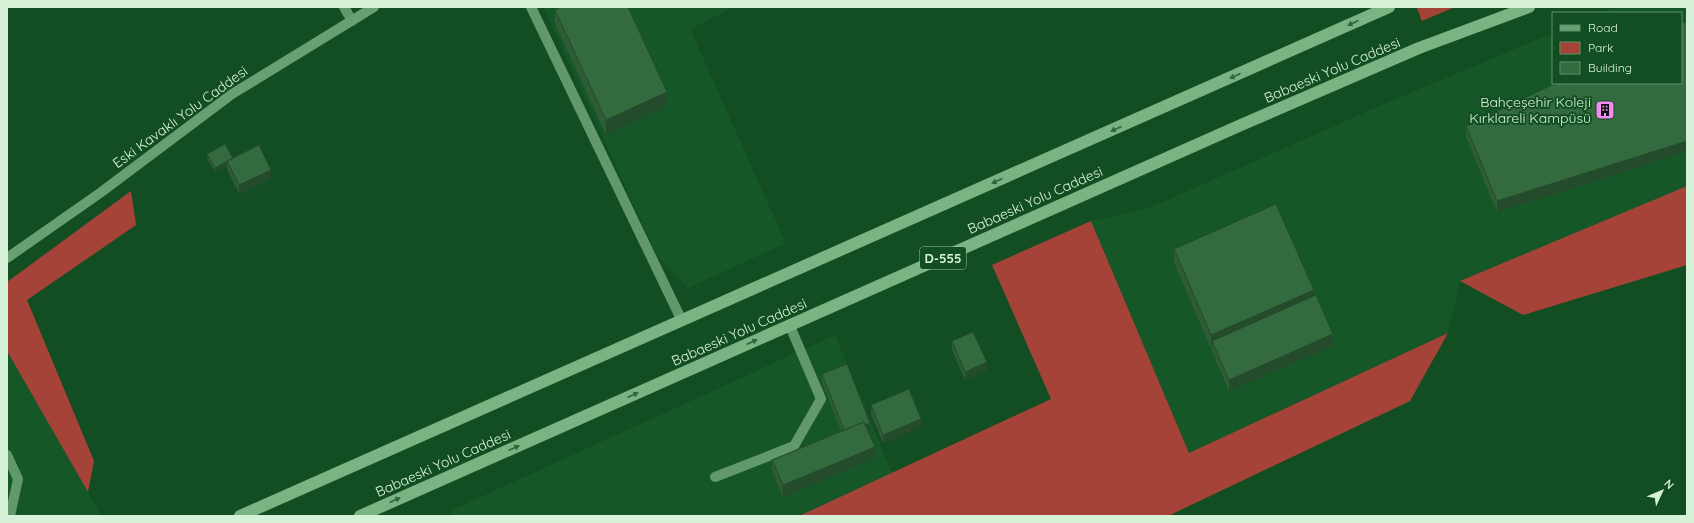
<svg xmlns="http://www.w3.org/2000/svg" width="1694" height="523" viewBox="0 0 1694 523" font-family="Quicksand,sans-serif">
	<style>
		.built { fill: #155726 }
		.green { fill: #a64339 }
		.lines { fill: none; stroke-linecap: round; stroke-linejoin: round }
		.lane { stroke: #61996a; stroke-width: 10 }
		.street { stroke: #61996a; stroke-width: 10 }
		.secondary { stroke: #68a171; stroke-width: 10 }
		.highway { stroke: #79b482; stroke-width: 12 }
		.wall { fill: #2d5c35 }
		.shaded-wall { fill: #244b2b }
		.building { fill: #346b3e; stroke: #244b2b }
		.oneway { fill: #2c673a }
		.labels { text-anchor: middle; stroke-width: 4; stroke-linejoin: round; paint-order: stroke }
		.shield { fill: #134d22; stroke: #9cc1a2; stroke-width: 1 }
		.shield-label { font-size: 13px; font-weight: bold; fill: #d6f3d9 }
		.street-label { font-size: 14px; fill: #d6f3d9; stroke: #134d22 }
		.poi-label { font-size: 14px; fill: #d6f3d9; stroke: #134d22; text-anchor: end }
	</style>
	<rect width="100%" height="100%" fill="#134d22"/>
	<path class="built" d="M543,7H734L690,29L786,243L688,288L657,256Z
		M1615,7H1687V186L1461,281L1448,333L1189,453L1091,221L1149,208L1386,103L1553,33V83H1681V13H1601Z
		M835,335L892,473L799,516H453L450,511Z
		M7,351L88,492L101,516H7Z"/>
	<path class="green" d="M1419,7H1455L1422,21L1417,8Z
		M1687,186V265L1523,315L1460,281Z
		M131,191L136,225L27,300L94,461L88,492L7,351V282Z
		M1091,221L1189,453L1448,333L1410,401L1168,516H799L1051,399L992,265Z"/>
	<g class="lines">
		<path class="lane" d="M7,455L18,479L10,516
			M715,477L794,446L821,399L790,326"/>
		<path class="street" d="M344,7L352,21
			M531,7L682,321"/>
		<path class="secondary" d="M7,258L100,193L232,94L374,7"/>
		<path class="highway" d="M240,516L1389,7
			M360,516L1241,125L1419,48L1529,7"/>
	</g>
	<path class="wall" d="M555,10L667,106L606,135L555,24Z
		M1687,21V152L1497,212L1466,137V126Z
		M207,154L233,158L271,178L239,194L227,169V166L215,172L207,158Z
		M1174,249L1314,296L1333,346L1229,391L1212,352V348L1211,349L1174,263Z
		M952,341L987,370L965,380L952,350Z
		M822,374L870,431L868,432L875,458L783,497L772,472V460L841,431L822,383Z
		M871,405L921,427L883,443L871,414Z"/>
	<path class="shaded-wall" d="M667,92V106L606,135V120Z
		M1687,141V152L1497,212V201Z
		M227,161V166L215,172V168Z
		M271,170V178L239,194V185Z
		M1314,290V305L1212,341V348L1211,349V335Z
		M1333,334V346L1229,391V380Z
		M987,362V370L965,380V372Z
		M921,419V427L883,443V435Z
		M870,423V431L845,441V433Z
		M875,447V458L783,497V485Z"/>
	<path class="building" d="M561,7H628L667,92L606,120L555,10Z
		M1687,21V141L1497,201L1466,126L1556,83H1681V24Z
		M225,144L233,158L215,168L207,154Z
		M259,145L271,170L239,185L227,161Z
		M1276,204L1314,290L1211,335L1174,249Z
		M1316,295L1333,334L1229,380L1212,341Z
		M973,332L987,362L965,372L952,341Z
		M847,364L870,423L865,425L864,422L844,430L822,374Z
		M909,389L921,419L883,435L871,405Z
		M864,422L875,447L783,485L772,460Z"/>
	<defs><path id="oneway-solid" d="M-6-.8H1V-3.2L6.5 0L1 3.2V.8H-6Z"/></defs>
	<g class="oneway">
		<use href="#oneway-solid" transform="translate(1353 23) rotate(156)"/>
		<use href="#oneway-solid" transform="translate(1235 76) rotate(156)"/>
		<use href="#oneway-solid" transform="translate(1116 129) rotate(156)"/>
		<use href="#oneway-solid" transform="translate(997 181) rotate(156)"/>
		<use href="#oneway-solid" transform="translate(752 342) rotate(-24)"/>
		<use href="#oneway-solid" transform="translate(633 395) rotate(-24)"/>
		<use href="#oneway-solid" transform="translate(514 448) rotate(-24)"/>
		<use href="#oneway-solid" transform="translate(395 500) rotate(-24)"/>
	</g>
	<defs>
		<symbol id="building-square" viewBox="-11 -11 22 22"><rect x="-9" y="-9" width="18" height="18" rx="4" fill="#f489f1" stroke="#134d22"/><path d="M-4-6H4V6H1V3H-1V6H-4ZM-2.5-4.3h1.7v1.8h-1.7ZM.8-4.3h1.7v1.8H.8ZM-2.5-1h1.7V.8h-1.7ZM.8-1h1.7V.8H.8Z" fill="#111"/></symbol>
	</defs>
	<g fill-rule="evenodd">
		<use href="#building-square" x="1594" y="99" width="22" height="22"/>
	</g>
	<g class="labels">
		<rect class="shield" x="920" y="247" width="46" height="22" rx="3"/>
		<g class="shield-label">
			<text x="943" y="263">D-555</text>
		</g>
		<g class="street-label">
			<text transform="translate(1332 70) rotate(-23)" y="5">Babaeski Yolu Caddesi</text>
			<text transform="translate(180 117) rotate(-36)" y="5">Eski Kavaklı Yolu Caddesi</text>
			<text transform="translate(1035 200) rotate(-24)" y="5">Babaeski Yolu Caddesi</text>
			<text transform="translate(739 332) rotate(-24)" y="5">Babaeski Yolu Caddesi</text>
			<text transform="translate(443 463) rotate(-24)" y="5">Babaeski Yolu Caddesi</text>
		</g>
		<g class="poi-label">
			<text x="1591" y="107">Bahçeşehir Koleji<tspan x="1591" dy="16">Kırklareli Kampüsü</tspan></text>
		</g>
	</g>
	<rect width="1694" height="523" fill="none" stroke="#d6f3d9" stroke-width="16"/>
	<rect x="1552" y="12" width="130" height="72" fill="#134d22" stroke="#618f6b"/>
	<rect x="1560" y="25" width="20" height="6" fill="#68a171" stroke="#618f6b"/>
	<text x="1588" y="32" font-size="12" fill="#d6f3d9">Road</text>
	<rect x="1560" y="42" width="20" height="12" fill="#a64339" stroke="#618f6b"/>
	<text x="1588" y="52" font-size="12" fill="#d6f3d9">Park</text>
	<rect x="1560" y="62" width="20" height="12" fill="#346b3e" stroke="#618f6b"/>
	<text x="1588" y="72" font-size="12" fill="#d6f3d9">Building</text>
	<g transform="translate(1662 491) rotate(46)" stroke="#134d22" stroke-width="3" paint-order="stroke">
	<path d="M0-3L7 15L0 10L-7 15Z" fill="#d6f3d9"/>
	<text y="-6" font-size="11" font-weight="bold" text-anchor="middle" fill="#d6f3d9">N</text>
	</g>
</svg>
